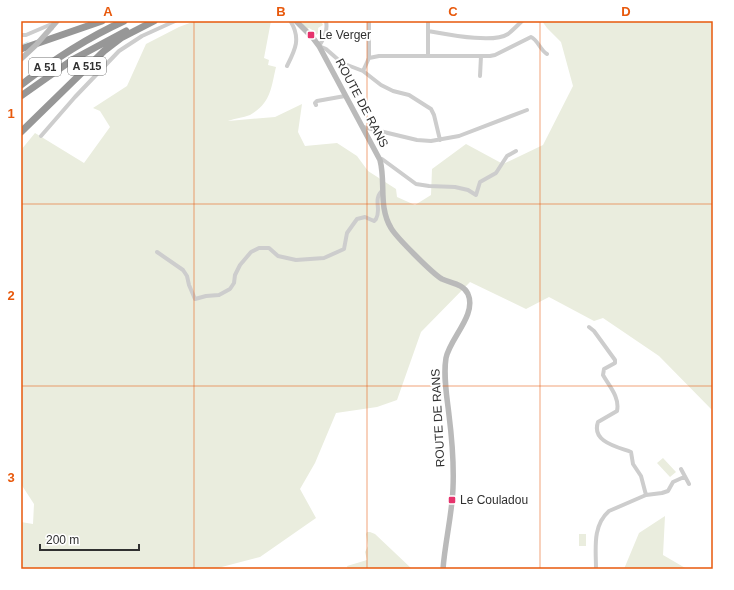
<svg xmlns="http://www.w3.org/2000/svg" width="734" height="590" viewBox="0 0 734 590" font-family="Helvetica,sans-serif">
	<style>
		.green { fill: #eaedde }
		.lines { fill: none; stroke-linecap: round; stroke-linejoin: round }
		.stream { stroke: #cbe8ed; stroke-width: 1 }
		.street { stroke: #cdcdcd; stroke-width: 4 }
		.secondary { stroke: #bababa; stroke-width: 5.5 }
		.highway { stroke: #979797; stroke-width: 7 }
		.secondary-bridge { stroke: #bababa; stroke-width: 5.5 }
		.grid { fill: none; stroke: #e8590c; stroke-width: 1; stroke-opacity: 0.55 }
		.poi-dot { fill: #e6336c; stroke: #fff; stroke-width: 1.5 }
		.labels { text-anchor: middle; stroke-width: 4; stroke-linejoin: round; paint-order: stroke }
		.shield { fill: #fff; stroke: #6e6e6e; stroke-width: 1 }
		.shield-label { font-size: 11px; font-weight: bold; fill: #303030 }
		.poi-label { font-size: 12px; fill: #303030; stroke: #fff; text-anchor: start }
		.street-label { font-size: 12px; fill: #303030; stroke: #fff }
		.neatline { fill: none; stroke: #e8590c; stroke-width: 1.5 }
		.grid-label { font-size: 13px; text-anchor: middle; font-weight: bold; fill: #e8590c }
	</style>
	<rect width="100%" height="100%" fill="#fff"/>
	<path class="green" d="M195,21H271L264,58L269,60L268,65L276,67C271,88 271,103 250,115C243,118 235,118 228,121L275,117L302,104L298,132L305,146L337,143L357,156L368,171L396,189L397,197L415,205L431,195L432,169L466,144L503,164L543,145L573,86L561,42L547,28L542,21H713V411L659,356L603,318L594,321L549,297L526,309L470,282L421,332L397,400L377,407L336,413L315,463L300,489L316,518L260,557L214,569H21V522L33,524L34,504L21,484V150L35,133L84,163L110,127L100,111L93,108L127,86L146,44L179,27Z
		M304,21H321L323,25L318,28L320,32L316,35L314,31L309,28L307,29L302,24Z
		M663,458L676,472L670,477L657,463Z
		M665,516L663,555L687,569H624L639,533Z
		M367,532H370L375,534L412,569H348L347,566L367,560L365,552L368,546L366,534Z
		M579,534H586V546H579Z"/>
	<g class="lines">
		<path class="stream" d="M21,45L28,42"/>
		<path class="street" d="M326,21C328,31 324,38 319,46L326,49L342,63L363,71L369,58L379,56H490L495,55L531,37C538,40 540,50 547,54
			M369,21V58
			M428,21V31
			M21,35H26L54,23
			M428,55V31C446,34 493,44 508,34C513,30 518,25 522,21
			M287,66C295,50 301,39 291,22L292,21
			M363,71L381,85L393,91L409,95L431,109L434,115L440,140
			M480,76L481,56
			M316,105L315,103L317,101L345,96
			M363,127L417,140L431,141L459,136L527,110
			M41,136L75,97L119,51L142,36L175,21
			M380,160L382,159L416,184L429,186L455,187L468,190L476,195L480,182L496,173L507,156L516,151
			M157,252L183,270L187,276L189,285L195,299L206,296L219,295L230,289L234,283L235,275L240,265L251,252L259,248H269L278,256L296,260L324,258L344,249L347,233L357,219L365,217L374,221L376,219C382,209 372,199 383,190
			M589,327L594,331L615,360V363L604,369L603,375C609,386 620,397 617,411L598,422C591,442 618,447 631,452L633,464L641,476L646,495
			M681,469L689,484
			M596,569C596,549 592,526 609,511L646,495L662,493L668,491L673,482L684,477"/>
		<path class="secondary" d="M296,21L313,38L319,46L380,160C386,183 378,206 391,228C396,237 433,274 442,279C451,283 464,284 468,294C477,315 450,338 446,358C443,376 447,397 449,415C452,439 454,464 453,488C452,515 445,542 443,569
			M51,28L57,21"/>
		<path class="highway" d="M21,49L102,21
			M21,85C53,60 87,38 124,21
			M21,96L72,60L126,31
			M21,132L104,51L121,38L154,21"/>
		<path class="secondary-bridge" d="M21,59L36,45L51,28"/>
	</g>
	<path class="grid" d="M194,21V569M367,21V569M540,21V569M21,204H713M21,386H713"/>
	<g class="poi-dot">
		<rect x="307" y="31" width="8" height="8" rx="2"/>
		<rect x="448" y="496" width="8" height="8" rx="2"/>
	</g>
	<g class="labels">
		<g class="shield">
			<rect x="68" y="57" width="38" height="18" rx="3"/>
			<rect x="29" y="58" width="32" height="18" rx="3"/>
		</g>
		<g class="shield-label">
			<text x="87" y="70">A 515</text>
			<text x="45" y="71">A 51</text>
		</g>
		<g class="poi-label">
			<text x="319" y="39">Le Verger</text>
			<text x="460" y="504">Le Couladou</text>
		</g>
		<g class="street-label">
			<text transform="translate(362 103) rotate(62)" y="4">ROUTE DE RANS</text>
			<text transform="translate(438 418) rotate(-93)" y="4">ROUTE DE RANS</text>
		</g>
	</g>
	<rect width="734" height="590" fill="none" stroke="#ffffff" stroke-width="44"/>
	<path d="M40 544v6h99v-6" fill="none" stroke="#303030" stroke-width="2"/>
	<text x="46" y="544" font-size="12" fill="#303030" stroke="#ffffff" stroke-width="3" paint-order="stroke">200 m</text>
	<rect x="22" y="22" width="690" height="546" class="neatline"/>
	<g class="grid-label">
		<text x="108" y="16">A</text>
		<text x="281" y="16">B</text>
		<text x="453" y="16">C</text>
		<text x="626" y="16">D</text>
		<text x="11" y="118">1</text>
		<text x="11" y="300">2</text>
		<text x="11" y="482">3</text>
	</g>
</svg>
